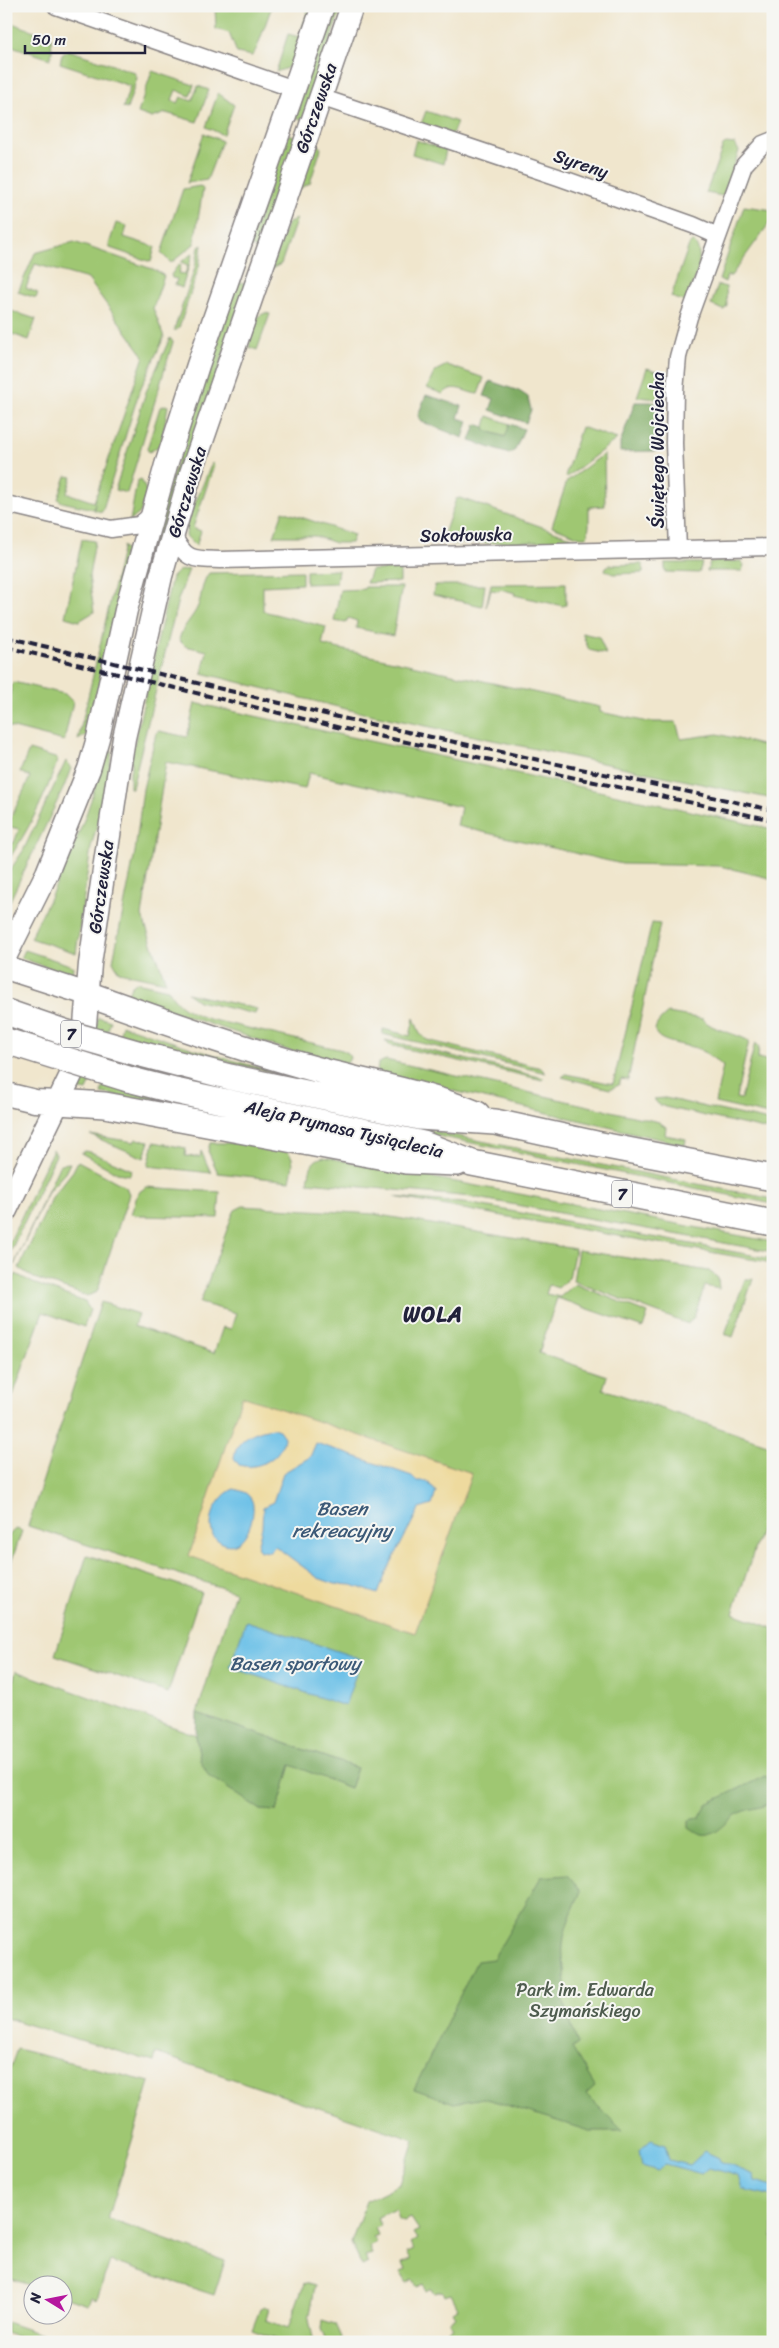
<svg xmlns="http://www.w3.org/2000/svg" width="779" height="2348" viewBox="0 0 779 2348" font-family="Sriracha,sans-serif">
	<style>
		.green { fill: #9fc772; stroke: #607456 }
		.forest { fill: #7fac64; stroke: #506750 }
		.sand { fill: #eeda9e; stroke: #887e6c }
		.water { fill: #6ac0e7; stroke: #467191 }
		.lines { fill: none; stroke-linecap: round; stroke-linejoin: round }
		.minor-casing { stroke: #898484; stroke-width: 19 }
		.secondary-casing { stroke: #898484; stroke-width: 25 }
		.primary-casing { stroke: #898484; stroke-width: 28 }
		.minor { stroke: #fff; stroke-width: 16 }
		.secondary { stroke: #fff; stroke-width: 22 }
		.primary { stroke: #fff; stroke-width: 25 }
		.rail { stroke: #22223b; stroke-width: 4; stroke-dasharray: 8 4; stroke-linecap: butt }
		.primary-bridge-casing { stroke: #898484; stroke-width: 28; stroke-linecap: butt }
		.primary-bridge { stroke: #fff; stroke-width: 25 }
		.labels { text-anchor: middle; stroke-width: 4; stroke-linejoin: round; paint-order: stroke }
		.shield { fill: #f6f6f2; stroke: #626272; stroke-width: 1 }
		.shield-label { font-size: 16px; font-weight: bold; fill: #22223b }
		.street-label { font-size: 18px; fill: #22223b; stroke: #f6f6f2 }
		.park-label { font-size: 18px; fill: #4e5c4e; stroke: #f6f6f2 }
		.water-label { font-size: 19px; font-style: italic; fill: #3b5977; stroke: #f6f6f2 }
		.district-label { font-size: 22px; font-weight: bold; letter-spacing: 1px; fill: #22223b; stroke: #f6f6f2 }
	</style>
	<rect width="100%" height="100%" fill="#f6f6f2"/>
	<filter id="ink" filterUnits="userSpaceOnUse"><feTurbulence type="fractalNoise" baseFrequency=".02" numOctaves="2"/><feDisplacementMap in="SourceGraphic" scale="10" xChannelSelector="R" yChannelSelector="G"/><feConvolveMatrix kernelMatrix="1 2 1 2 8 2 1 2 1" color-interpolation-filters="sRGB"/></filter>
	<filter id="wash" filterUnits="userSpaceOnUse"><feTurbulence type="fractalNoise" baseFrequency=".0096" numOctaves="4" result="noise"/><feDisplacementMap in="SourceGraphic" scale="20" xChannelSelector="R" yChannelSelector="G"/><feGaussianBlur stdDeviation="1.12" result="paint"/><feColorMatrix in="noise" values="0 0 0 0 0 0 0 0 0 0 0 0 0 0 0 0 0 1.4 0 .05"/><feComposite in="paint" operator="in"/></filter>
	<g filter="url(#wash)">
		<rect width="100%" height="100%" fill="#f0e6cd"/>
		<path class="green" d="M215,6H272L257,48L252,56L237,53L229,33L216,29Z
			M332,6H342L303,120L294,117Z
			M312,8L293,61L287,68L276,72L288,34L299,37L308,10Z
			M6,21L51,37L52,52L50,59L6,44Z
			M68,50L134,72L137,78L127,109L123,108L130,86L60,63L62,55Z
			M152,71L194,85L190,96L176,90L172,100L178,103L181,97L192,101L198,86L209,90L197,122L166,113L152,118L138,113Z
			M218,93L234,105L223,135L206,127Z
			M426,111L457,122L452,135L421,124Z
			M204,133L222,141L207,180L187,183Z
			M288,134L297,137L258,249L249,246Z
			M416,140L446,150L443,164L412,154Z
			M315,143L319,145L321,149L310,183L299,189Z
			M726,143L735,144L739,151L723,196L706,193L723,146Z
			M200,186L203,189L194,244L171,263L161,253L183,189Z
			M744,206L773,210V218L731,276H727L725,282L719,280Z
			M297,218L281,264L271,269L287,224Z
			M116,223L127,226L124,237L155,247L151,262L110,248L109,244Z
			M693,241C708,258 692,284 686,302L671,297L689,245Z
			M74,242L155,270L164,276L153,308L164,337L139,392L102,512L94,510L95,503L93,509L62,502L58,499L66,476L72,477L67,493L94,502L144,356L88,279L35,264L26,288L38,293L36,298L18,292L35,253Z
			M202,245L199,267L179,328L176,330H174L195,268L199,247Z
			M193,253L182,288L175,285L177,279L172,278L171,275L179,264L181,265L179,273L185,274L188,265L181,262Z
			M237,281L246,284L155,565L148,563L163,504Z
			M718,285L726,287L727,306L724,310L711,305Z
			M8,310L36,319L29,340L6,332Z
			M265,313L270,314L257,350L249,347L255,318Z
			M170,338L173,342L127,493L115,490L146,392Z
			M447,365L484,378L478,394C465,393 454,382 443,394L427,388L435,371Z
			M647,368L660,372L658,399L637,397Z
			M165,405L168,406L161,445L149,452L147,449L160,407Z
			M488,416L510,424L506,437L484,430Z
			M581,427L617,439L567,477L565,476Z
			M604,454L605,506L589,507V526L587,537H580L552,526L567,481Z
			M212,463L214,465L193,528L201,531L196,546L186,536L187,522Z
			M141,479L147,493L140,513L130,521L137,481Z
			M460,498L571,537L570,541L452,544L444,534L456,499Z
			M283,511L354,535L351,543H335L315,536H274Z
			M82,539L95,541L89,576L94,612L79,621L65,617Z
			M123,546L128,553L129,562L88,734L78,740Z
			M741,561L744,565L742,571H707L710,562Z
			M665,563H702L699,573L665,572Z
			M643,564V573L613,574L605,570L606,567L610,565Z
			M189,569L178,600L132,788H130V771L132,766L131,758L172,577L178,571Z
			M400,569V582L366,583L371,570Z
			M338,570L336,583L306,584V571Z
			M302,571V584L263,586V611L326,627L322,645L600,707V712L648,722H676L681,739L718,734L773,748V799L350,710L202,673L207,651L185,646L179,640C182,626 193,618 198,606C202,595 202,581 209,573Z
			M566,583V605L563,606L514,595L515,593L500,589L499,591L491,590L486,607L491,584Z
			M435,585H485L482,606L433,595Z
			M365,587H402L393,636L356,628L357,621L348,618L346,623L334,621L340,590L364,589Z
			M582,633L599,637L606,654L589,650Z
			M13,682L65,694L73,702L64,741L6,726V708Z
			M195,703L773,829V879L720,866L622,864L457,826L461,807L309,773L305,789L166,762L142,916L166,982L119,972L113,961L135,852L143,789L156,733L159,731L187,737Z
			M29,750L58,759C47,793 27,834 6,863V853L10,842L14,843L19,829L6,826V823L8,824L30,777L20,772Z
			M105,751L112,752L105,797L91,847L76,953L30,938C62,874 88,822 105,751Z
			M66,761L71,768L64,787L6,909V876L23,851Z
			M652,923L660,924L628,1080L621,1079L619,1085L610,1089L562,1077L566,1074L613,1084Z
			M25,950L73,966L72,976L21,958Z
			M136,982L168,989C177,1007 191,1013 209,1019L342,1050L348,1053L350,1058L346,1065L287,1050L127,996L131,986Z
			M187,993L257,1009L255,1014L198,1001Z
			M668,1013L703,1019C711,1030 736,1033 749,1041L736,1098L741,1099L755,1043L759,1046L758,1058L773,1062V1116L715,1103L723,1066C715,1060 705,1051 696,1048C679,1043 633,1041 668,1013Z
			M98,1017L111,1021L87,1091L77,1089L91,1054Z
			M414,1018L420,1034L427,1040L541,1068L546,1073L383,1034V1029L410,1036Z
			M122,1025L197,1050L284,1075L119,1037Z
			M385,1040L544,1078L543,1080L389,1045Z
			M386,1060L659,1122L666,1127L665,1135L686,1139L685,1145L377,1073L378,1063Z
			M152,1071L481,1141L773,1199V1204L344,1117L151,1075Z
			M104,1083L207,1108L204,1113L101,1093Z
			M665,1098L773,1122V1131L665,1107L658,1104L654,1099Z
			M90,1135L134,1142L136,1139L149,1141L144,1158Z
			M154,1142L186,1148L185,1156L200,1157L201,1151L211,1173L148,1166Z
			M210,1143H238L285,1150C297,1157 292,1169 290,1181L218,1173L208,1151Z
			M53,1149L56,1155L6,1261V1250Z
			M85,1151L93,1153L132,1170L130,1175L117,1173L81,1153Z
			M324,1157L773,1242V1252L472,1197L308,1182C310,1170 310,1160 324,1157Z
			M78,1161L126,1187L129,1194L97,1292L87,1296L34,1278L19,1268L53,1196L73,1171Z
			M70,1163L65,1173L49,1190L14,1265L60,1164Z
			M146,1187L220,1192L218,1218L140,1216L131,1214L138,1193Z
			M394,1197L472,1204L773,1259V1263Z
			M243,1206L374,1214L575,1249L569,1278L558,1288L549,1285L546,1294L560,1297L575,1284L648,1313L643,1328L557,1298L539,1353L607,1376L603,1389L773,1446V1494L733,1613L773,1628V2342H445L444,2339L450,2336L447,2330L453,2327L449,2321L456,2316L453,2311L458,2308L451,2294L444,2296L442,2291L434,2293L431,2288L426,2291L424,2284L417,2287L413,2280L407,2283L400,2272L405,2270L402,2263L411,2260L407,2253L415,2250L411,2243L417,2239L413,2233L419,2230L411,2218L404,2221L398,2219L395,2209L378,2217L381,2226L375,2228L378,2235L373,2237L377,2242L369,2247L372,2254L365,2256L369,2263L362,2266L351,2243L366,2201L400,2184L414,2140L156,2053L154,2062L6,2018V1707L16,1671L196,1735L200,1760L239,1794L261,1810L277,1811L291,1764L350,1788L357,1768L197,1713L235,1592L28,1526L101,1302L138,1314L134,1326L214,1353L223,1327L231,1329L236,1313L200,1303L232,1216L235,1210Z
			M578,1250L709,1271L718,1278L719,1289L705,1286L694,1317L688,1324L573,1281Z
			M16,1274L33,1283L85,1302L90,1310L84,1327L43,1312L6,1415V1297Z
			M745,1279H753L733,1337L725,1334Z
			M16,1529L22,1531L6,1577C6,1563 1,1537 16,1529Z
			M87,1555L201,1592L168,1693L55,1655Z
			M17,2049L150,2082L108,2219L225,2261L214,2295L110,2261L97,2299L91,2297L88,2304L63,2296L62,2286H32L6,2277V2080Z
			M304,2283L315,2286L309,2320L314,2342H284L252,2330L260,2309L265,2307L269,2308L266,2320L288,2328Z
			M322,2320L335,2324L343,2342H326L321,2329Z
			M6,2322L64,2342H32L6,2333Z"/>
		<path class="forest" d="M490,381L519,391L528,397L531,410L526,423L490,410L494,399L484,396Z
			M426,395L462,406L458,418L468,421L463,438L420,421L418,415Z
			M635,402H653L657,404V451L620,452V443Z
			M476,424L485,427L484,430L505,437L510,424L524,429L515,450L509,454L470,441Z
			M197,1713L357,1768L350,1788L291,1765L277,1811L261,1810L209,1776L200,1760L196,1735Z
			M765,1776L773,1780V1802C761,1809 748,1808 736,1815C727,1821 715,1838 702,1835C698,1834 693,1829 689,1827V1820L699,1818L707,1804Z
			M567,1875L581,1891C574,1908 565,1925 563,1944C561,1960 569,1985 562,1999L578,2044L572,2048L595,2086L586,2094L623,2131H589L484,2098L454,2103L414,2089L477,1961L493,1959L541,1877Z"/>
		<path class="sand" d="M242,1396L472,1473L415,1633L189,1556Z"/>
		<path class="water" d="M273,1428L279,1430L284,1437C283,1457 258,1471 239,1465L234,1458C236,1438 256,1430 273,1428Z
			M316,1443L412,1476L417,1481H427L436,1492L432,1505L419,1509L387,1571L378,1594L352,1585L335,1584L318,1578L275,1546L270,1552L260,1551L257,1547L262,1527L263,1507L273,1502L283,1473L310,1457Z
			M234,1489C241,1491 247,1492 251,1499C259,1510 244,1565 214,1537C205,1521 218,1495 234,1489Z
			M246,1621L361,1659L345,1706L230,1667Z
			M651,2140L665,2145L669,2160L689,2165L704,2151L719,2158L720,2161L754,2175L755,2181L773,2186V2196L742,2189L738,2176L709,2168L702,2174L665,2164L658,2171L642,2166L639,2151Z"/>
	</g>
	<g filter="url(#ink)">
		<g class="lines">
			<defs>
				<path id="minor" d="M56,6L294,89
					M320,97L558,177L693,225L718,236
					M6,504L111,529L139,525L150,516
					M173,535C186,561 193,559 220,560L773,547
					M678,550L674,443L675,391L678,357L689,317L744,165L763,144L773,140"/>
				<path id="secondary" d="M6,955L47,873L89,769L98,738L126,610L166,465L198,365L323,6
					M6,968L87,994
					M6,1094L35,1101L58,1102
					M6,1210L72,1073L80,1049L85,1025L90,964L117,782L124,738L161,576L189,479L352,6"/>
				<path id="primary" d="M87,994C162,1021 238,1048 315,1069C369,1084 425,1093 477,1114
					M137,1053L230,1077L419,1117L495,1122L596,1144L773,1178
					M128,1079L175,1091L423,1144L472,1163L773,1223
					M58,1102L105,1105L406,1161L457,1163"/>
			</defs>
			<use href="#minor" class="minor-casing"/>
			<use href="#secondary" class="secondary-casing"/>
			<use href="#primary" class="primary-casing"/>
			<use href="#minor" class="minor"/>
			<use href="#secondary" class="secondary"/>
			<use href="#primary" class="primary"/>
			<path class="rail" d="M6,637L342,718L773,810
				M6,647L341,728L773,820"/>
			<defs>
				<path id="primary-bridge" d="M6,1012L67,1033L137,1053
					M6,1041L128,1079"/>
			</defs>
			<use href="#primary-bridge" class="primary-bridge-casing"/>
			<use href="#primary-bridge" class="primary-bridge"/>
		</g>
	</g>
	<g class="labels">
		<g class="shield">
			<rect x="61" y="1020.5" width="20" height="27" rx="4"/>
			<rect x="612" y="1180.5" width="20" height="27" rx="4"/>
		</g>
		<g class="shield-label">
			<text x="71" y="1040">7</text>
			<text x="622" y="1200">7</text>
		</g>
		<g class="street-label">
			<text transform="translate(316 108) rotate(-71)" y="6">Górczewska</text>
			<text transform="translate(581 164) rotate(19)" y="6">Syreny</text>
			<text transform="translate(658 450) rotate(-90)" y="6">Świętego Wojciecha</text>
			<text transform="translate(187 492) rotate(-73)" y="6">Górczewska</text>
			<text transform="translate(466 535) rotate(-1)" y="6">Sokołowska</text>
			<text transform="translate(101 887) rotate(-82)" y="6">Górczewska</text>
			<text transform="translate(344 1129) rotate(13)" y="6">Aleja Prymasa Tysiąclecia</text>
		</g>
		<g class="park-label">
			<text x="585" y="1996">Park im. Edwarda<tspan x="585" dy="21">Szymańskiego</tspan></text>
		</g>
		<g class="water-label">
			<text x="342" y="1515">Basen<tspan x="342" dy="22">rekreacyjny</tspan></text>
			<text x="295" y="1670">Basen sportowy</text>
		</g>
		<g class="district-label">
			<text x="433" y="1322">WOLA</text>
		</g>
	</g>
	<rect width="779" height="2348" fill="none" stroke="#f6f6f2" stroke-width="25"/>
	<g transform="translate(48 2300) rotate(280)"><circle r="24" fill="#f6f6f2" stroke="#a1a1a9"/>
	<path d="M0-4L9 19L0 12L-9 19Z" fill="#b5179e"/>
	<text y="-8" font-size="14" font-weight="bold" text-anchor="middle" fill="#22223b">N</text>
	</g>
	<path d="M25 45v8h120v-8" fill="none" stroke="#22223b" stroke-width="2.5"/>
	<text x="32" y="45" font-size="15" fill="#22223b" stroke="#f6f6f2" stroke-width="4" paint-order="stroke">50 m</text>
</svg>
